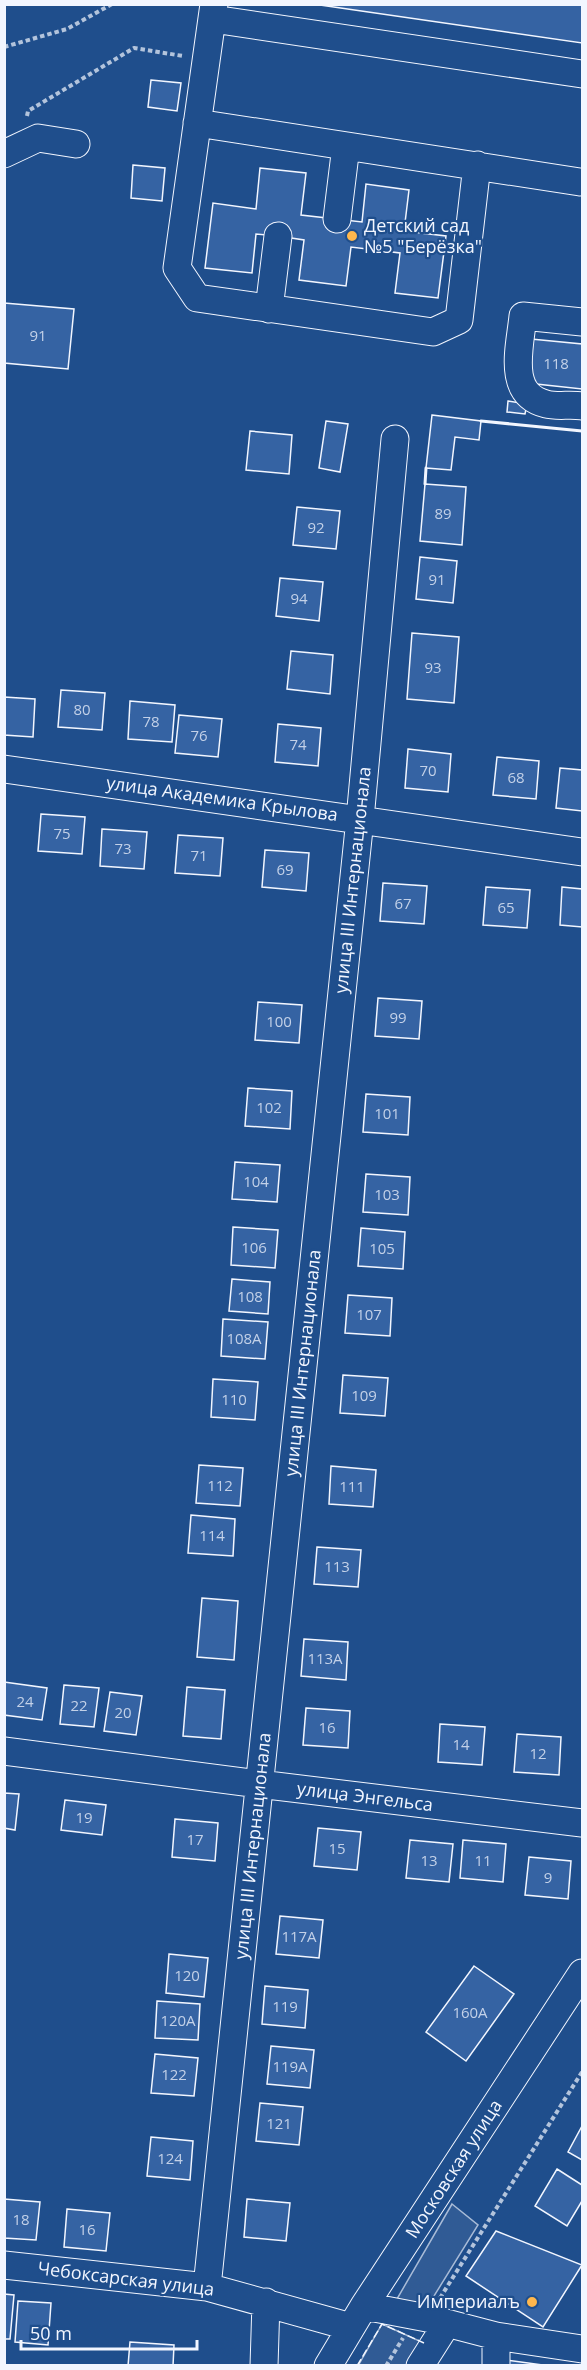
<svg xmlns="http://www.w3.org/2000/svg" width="587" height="2370" viewBox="0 0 587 2370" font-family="'Open Sans',sans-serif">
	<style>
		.built { fill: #305b95; stroke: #a8bbd7; stroke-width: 1.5 }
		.building { fill: #3563a3; stroke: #f2f6ff; stroke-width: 1.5 }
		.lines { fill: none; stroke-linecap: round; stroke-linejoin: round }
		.minor-casing { stroke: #f2f6ff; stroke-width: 29 }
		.path { stroke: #b3c4dc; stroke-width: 4; stroke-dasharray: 4.5 3; stroke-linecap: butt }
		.minor { stroke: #1f4e8c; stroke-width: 27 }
		.fence { stroke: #f2f6ff; stroke-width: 1.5; stroke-dasharray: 8 3; stroke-linecap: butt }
		.wall { stroke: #f2f6ff; stroke-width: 3 }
		.poi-dot { fill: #ffb74d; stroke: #1f4e8c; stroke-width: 2 }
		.labels { text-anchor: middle; stroke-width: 4.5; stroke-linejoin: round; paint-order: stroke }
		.number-label { font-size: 15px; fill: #c3d1e8 }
		.poi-label { font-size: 18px; fill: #f2f6ff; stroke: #1f4e8c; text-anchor: start }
		.street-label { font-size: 18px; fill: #f2f6ff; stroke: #1f4e8c }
	</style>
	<rect width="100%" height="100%" fill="#1f4e8c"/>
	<path class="built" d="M452,2204L478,2225L421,2317L390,2311Z
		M382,2324L424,2343L409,2365L358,2366Z"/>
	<path class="building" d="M313,4H582V43Z
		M151,80L181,83L177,111L148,107Z
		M133,165L165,168L162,201L131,198Z
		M260,168L306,173L301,215L362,222L366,184L409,190L404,231L446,236L438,298L395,293L400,253L351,247L346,286L299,280L304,240L278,236L256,234L252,273L205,268L213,203L256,209Z
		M4,303L74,309L68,369L4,363Z
		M531,339L582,344V389L527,383Z
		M508,401L527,404L525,414L507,412Z
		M432,415L481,421L479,440L455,437L451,470L426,468Z
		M326,421L348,424L340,472L319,468Z
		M250,431L292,435L289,474L246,470Z
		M425,484L466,487L462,545L420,541Z
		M297,507L340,511L336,549L293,545Z
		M420,557L457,561L453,603L416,599Z
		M280,578L323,582L319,621L276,616Z
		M412,633L459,637L454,703L407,699Z
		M291,651L333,655L330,694L287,689Z
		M61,690L105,693L102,730L58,727Z
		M4,697L35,699L33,737L4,735Z
		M130,701L175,705L172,742L128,739Z
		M179,715L222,719L218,757L175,753Z
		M278,724L321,728L318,766L275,762Z
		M408,749L451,754L448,792L405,788Z
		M497,757L539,761L536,799L493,795Z
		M560,768L582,770V811L556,808Z
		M41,814L85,817L82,854L38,851Z
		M102,829L147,832L144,869L100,866Z
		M178,835L223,838L220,876L175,873Z
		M265,850L309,853L306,891L262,887Z
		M383,883L427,886L424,924L380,921Z
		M486,887L530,890L527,928L483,925Z
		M562,887L582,889V927L560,925Z
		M378,998L422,1001L419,1039L375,1036Z
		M258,1002L302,1005L299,1043L255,1040Z
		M248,1088L292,1091L290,1129L245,1126Z
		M366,1094L410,1097L408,1135L363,1132Z
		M235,1162L280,1165L277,1202L232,1199Z
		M366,1174L410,1177L408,1215L363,1212Z
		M233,1227L278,1230L275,1268L231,1265Z
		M361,1228L405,1232L403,1269L358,1266Z
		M232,1279L270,1282L268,1314L229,1311Z
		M348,1295L392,1298L390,1336L345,1333Z
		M223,1319L268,1322L265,1359L221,1356Z
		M343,1375L388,1378L385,1416L340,1413Z
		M213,1379L258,1382L255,1420L211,1417Z
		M199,1465L243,1468L240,1506L196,1503Z
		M331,1466L376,1470L373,1507L329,1504Z
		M191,1515L235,1519L233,1556L188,1553Z
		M317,1547L361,1550L358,1587L314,1584Z
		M202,1598L238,1601L234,1660L197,1657Z
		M304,1639L348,1642L346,1680L301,1676Z
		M4,1682L47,1688L42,1720L4,1715Z
		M64,1685L99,1688L94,1727L60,1724Z
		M187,1687L225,1690L221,1739L183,1736Z
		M110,1692L142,1696L136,1735L104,1731Z
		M306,1708L350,1711L348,1748L303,1745Z
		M440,1724L485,1727L482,1765L438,1762Z
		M517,1734L561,1737L559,1775L514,1772Z
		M4,1793L19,1794L15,1830L4,1828Z
		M65,1800L106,1805L102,1835L61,1830Z
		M175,1819L218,1823L215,1861L172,1857Z
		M318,1828L361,1832L357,1870L314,1866Z
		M410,1840L453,1844L449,1882L406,1878Z
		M463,1840L506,1844L503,1882L460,1878Z
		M529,1857L571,1861L568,1899L525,1895Z
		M280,1916L323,1920L319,1958L276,1954Z
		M169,1954L208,1958L204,1997L166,1993Z
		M474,1966L514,1994L466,2061L426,2032Z
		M265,1986L308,1990L305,2028L262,2024Z
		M157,2001L200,2004L198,2040L155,2038Z
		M271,2046L314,2050L310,2088L267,2084Z
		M155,2054L198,2058L194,2096L151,2093Z
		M260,2103L303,2107L299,2145L256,2141Z
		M582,2126V2160L568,2152Z
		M151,2137L193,2141L190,2180L147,2176Z
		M557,2169L582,2185V2201L567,2226L535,2206Z
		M4,2199L40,2202L36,2240L4,2238Z
		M247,2199L290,2203L286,2241L244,2237Z
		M67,2209L110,2213L106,2251L64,2247Z
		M496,2231L582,2265L543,2327L466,2276Z
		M4,2294L14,2295L10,2339H4Z
		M18,2301L51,2303L48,2345L15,2342Z
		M130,2342L174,2345L173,2366H128Z
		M507,2360L550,2366H506Z"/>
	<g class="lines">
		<defs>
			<path id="minor" d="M214,4L177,268L197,298L433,332L459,320L477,165
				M213,19L582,74
				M197,123L580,182
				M4,154L38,138L76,144
				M337,219L346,146
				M269,309L278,236
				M582,322L523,316C520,347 506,394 546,404C557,407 570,404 582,406
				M4,769L582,852
				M4,1751L259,1784L582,1823
				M4,2265L207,2287L351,2327
				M207,2287L360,819L395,439
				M364,2306L427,2318L496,2336L582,2349
				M264,2366L266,2302
				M328,2366L364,2306L582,1973
				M420,2366L446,2325
				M496,2366V2336"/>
		</defs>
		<use href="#minor" class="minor-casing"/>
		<path class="path" d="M4,47L67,29L112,4
			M27,116L28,111L134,48L183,56
			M440,2298L582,2072
			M386,2366L403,2338"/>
		<use href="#minor" class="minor"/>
		<path class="fence" d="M357,2366L382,2324L424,2343"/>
		<path class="wall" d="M481,421L582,431
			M425,484L426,468"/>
	</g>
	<g class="poi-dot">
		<circle cx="352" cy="236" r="6"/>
		<circle cx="532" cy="2302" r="6"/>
	</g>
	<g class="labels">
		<g class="number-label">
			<text x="38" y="341">91</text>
			<text x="556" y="369">118</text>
			<text x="443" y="519">89</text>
			<text x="316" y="533">92</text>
			<text x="437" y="585">91</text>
			<text x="299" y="604">94</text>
			<text x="433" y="673">93</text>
			<text x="82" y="715">80</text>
			<text x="151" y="727">78</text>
			<text x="199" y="741">76</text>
			<text x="298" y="750">74</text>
			<text x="428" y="776">70</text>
			<text x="516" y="783">68</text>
			<text x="62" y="839">75</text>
			<text x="123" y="854">73</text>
			<text x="199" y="861">71</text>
			<text x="285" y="875">69</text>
			<text x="403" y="909">67</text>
			<text x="506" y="913">65</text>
			<text x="398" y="1023">99</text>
			<text x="279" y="1027">100</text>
			<text x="269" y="1113">102</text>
			<text x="387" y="1119">101</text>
			<text x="256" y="1187">104</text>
			<text x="387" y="1200">103</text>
			<text x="254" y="1253">106</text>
			<text x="382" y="1254">105</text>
			<text x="250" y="1302">108</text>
			<text x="369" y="1320">107</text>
			<text x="244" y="1344">108А</text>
			<text x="364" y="1401">109</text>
			<text x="234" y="1405">110</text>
			<text x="220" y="1491">112</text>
			<text x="352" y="1492">111</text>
			<text x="212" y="1541">114</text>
			<text x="337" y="1572">113</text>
			<text x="325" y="1664">113А</text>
			<text x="25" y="1707">24</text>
			<text x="79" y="1711">22</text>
			<text x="123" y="1718">20</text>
			<text x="327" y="1733">16</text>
			<text x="461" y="1750">14</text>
			<text x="538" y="1759">12</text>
			<text x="84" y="1823">19</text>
			<text x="195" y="1845">17</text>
			<text x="337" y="1854">15</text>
			<text x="429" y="1866">13</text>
			<text x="483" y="1866">11</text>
			<text x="548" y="1883">9</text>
			<text x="299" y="1942">117А</text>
			<text x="187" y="1981">120</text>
			<text x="285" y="2012">119</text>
			<text x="470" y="2018">160А</text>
			<text x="178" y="2026">120А</text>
			<text x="290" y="2072">119А</text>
			<text x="174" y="2080">122</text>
			<text x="279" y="2129">121</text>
			<text x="170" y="2164">124</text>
			<text x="21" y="2225">18</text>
			<text x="87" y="2235">16</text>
		</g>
		<g class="poi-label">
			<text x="364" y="232">Детский сад<tspan x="364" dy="21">№5 "Берёзка"</tspan></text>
			<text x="520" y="2308" text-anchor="end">Империалъ</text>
		</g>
		<g class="street-label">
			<text transform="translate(222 799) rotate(8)" y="6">улица Академика Крылова</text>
			<text transform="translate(353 880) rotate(-84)" y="6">улица III Интернационала</text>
			<text transform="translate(303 1363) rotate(-84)" y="6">улица III Интернационала</text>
			<text transform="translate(365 1797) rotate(7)" y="6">улица Энгельса</text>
			<text transform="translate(253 1846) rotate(-84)" y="6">улица III Интернационала</text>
			<text transform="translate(454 2169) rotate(-57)" y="6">Московская улица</text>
			<text transform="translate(126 2279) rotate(7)" y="6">Чебоксарская улица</text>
		</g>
	</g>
	<rect width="587" height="2370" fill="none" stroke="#f2f6ff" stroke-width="12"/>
	<path d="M21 2340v9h176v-9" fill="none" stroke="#f2f6ff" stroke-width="3"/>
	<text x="30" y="2340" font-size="18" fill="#f2f6ff" stroke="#1f4e8c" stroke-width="4.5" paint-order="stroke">50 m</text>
</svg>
